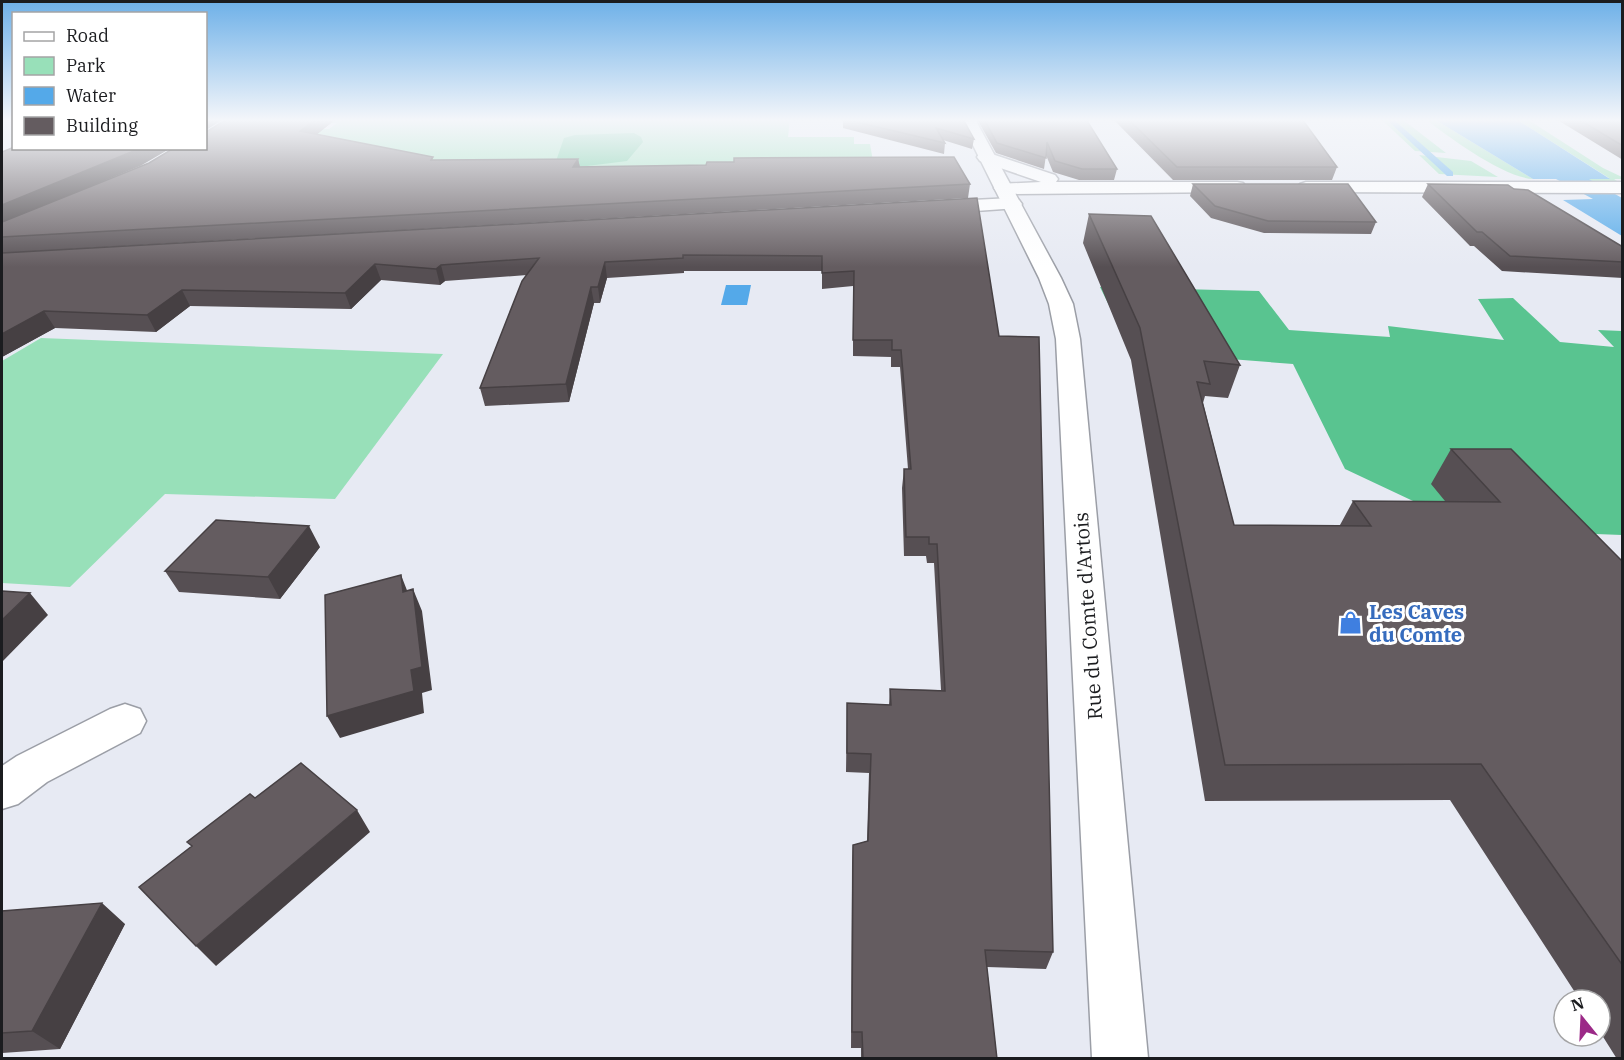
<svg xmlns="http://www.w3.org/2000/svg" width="1624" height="1060" viewBox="0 0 1624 1060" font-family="'IBM Plex Serif',serif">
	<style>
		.green { fill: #98e0b9 }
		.forest { fill: #59c490 }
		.water { fill: #54a9e9 }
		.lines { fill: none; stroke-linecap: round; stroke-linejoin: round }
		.stream { fill: #54a9e9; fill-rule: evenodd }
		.street-casing { stroke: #9b9ea6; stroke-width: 3 }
		.secondary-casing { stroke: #9b9ea6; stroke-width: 3 }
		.street { fill: #fff; fill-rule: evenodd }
		.secondary { fill: #fff; fill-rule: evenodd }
		.wall { fill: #564f53 }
		.shaded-wall { fill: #464043 }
		.building { fill: #645c60; stroke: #464043; stroke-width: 1.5 }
		.labels { text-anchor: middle; stroke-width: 6; stroke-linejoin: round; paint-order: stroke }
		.shop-label { font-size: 20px; font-weight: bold; fill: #366cbe; stroke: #fff; text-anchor: start }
		.street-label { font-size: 20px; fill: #1b1c1f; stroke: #fff }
	</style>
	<rect width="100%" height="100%" fill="#e7eaf3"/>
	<path class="green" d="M267,119H790L788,137H854V144H870L873,161L102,198L206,148L308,129H329L337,123L278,125Z
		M1381,119H1402L1446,153L1415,151Z
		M1425,119H1434L1533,179C1504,178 1449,137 1425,119Z
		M1516,119H1527L1603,168L1622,177V179H1614L1620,183H1595L1588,179L1609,178Z
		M1419,155L1471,161L1498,177L1439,174Z
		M41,338L443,354L335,499L165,494L70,587L2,583V361Z"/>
	<path class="forest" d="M634,133L641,137L643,142L627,161L571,168L556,161L564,138L575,135Z
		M1100,287L1259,291L1289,330L1390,337L1388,326L1504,340L1478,299L1513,298L1560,342L1614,347L1598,330L1622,331V535L1543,532L1462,524L1345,469L1293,364L1165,354L1124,336Z"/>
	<path class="water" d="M1434,119H1516L1610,179H1589L1622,198V236L1563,200L1593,199L1556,179H1533Z
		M726,285H751L747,305H721Z"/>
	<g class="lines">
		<path class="stream" d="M1386,119H1393L1453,172V176H1447Z"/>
		<defs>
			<path id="street" d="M986,152L1055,175L1058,179L1056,182H1237L1243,183L1246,187L1243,191L1237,192L1003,194L997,192L994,188L997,184L1041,182L980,161L977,157L980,153Z
				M1306,182H1622V193L1300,192L1297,188L1300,184Z
				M1012,198L1019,200L1022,204L1019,208L933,214L926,212L923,208L926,204L933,202Z
				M125,704L140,709L146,721L140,733L47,782L18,804L2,809V766L17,756L110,709Z"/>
			<path id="secondary" d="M960,119H975L1061,278L1073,304L1080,339L1148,1058H1092L1056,339L1049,304L1039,278Z"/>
		</defs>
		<use href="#street" class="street-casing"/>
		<use href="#secondary" class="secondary-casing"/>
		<use href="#street" class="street"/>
		<use href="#secondary" class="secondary"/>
	</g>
	<path class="wall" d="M227,119H336L317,134L434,160L578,159L580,167L970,184L968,198L2,253L977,198L1053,952L1046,969L987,967L997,1059H861V1048H851L852,863L853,845L867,841L869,773L846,772L847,703L889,705L890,689L941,690L934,563H927L926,556H904L902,488L904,469H908L900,367H891V357L853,356V286L822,289V271H684V273L607,278L600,303H594L569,402L485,406L480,388L527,275L445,281L440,285L381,280L351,309L190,306L156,332L55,328L2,357V152L142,165L50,203L149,163L207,131Z
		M840,119H963L974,139L972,149L943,140L945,143L944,154L843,128V120Z
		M977,119H1086L1117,169L1114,180H1079L1053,172L1046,155L1044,169L996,153Z
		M1113,119H1302L1337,167L1332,180H1173Z
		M1556,119H1623V160Z
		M1193,184L1376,222L1371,234L1264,233L1211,218L1190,196Z
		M1428,184L1514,189L1623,247V278L1502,271L1474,246H1470L1422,197Z
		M1089,214L1240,365L1228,398L1205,396L1203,403L1234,525H1340L1353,501H1445L1431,484L1451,449L1623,562V1059H1617L1600,1032V1000H1580L1450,800L1205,801L1131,360L1083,243Z
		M320,547L280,599L179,592L165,571Z
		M2,911L125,924L60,1049L2,1053Z"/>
	<path class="shaded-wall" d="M206,119H224L206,130Z
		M316,119H336L305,144L300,131Z
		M141,148H171L142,165L2,223V205Z
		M578,159L581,172L573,167Z
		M605,262L607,278L600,303L598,287Z
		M375,264L381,280L351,309L345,293Z
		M441,265L445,281L440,285L436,269Z
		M591,287L594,303L569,402L566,384Z
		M182,290L190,306L156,332L147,315Z
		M44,311L55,328L2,357V334Z
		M309,526L320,547L280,599L268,577Z
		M401,575L410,598L403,592Z
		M413,589L422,611L432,690L422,693L424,713L340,738L327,716L411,670Z
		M30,593L48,615L2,662V620Z
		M357,810L370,832L216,966L196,946Z
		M102,903L125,924L60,1049L32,1031Z"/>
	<path class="building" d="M227,119H316L300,131L433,157L431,160L578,159L573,167L706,165L707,162H734V158L954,157L970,184L2,237V222L149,163L174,148H206V132Z
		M844,119H963L974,139L936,128L945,143Z
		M984,119H1086L1117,169H1082L1055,161L1047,142L1046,158L997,143Z
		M1128,119H1302L1337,167H1177Z
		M1578,119H1623V146Z
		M14,147V148H141L2,205V152Z
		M1193,184H1348L1376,222L1268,221L1215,206Z
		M1428,184L1508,185L1514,189L1528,190L1623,247V262L1510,256L1482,232H1477Z
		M977,198L999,336L1039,337L1053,952L985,950L997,1059H863L862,1032H852L853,845L868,841L871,754L847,753V703L891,705L890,689L945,691L937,544H929V537H906L904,469H911L901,350H892V340H853L854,271L822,273V256L683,255V258L605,262L598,287H591L566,384L480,388L522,281L539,258L441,265L436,269L375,264L345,293L182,290L147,315L44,311L2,334V253Z
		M1089,214L1151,216L1240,365L1204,361L1210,384L1197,382L1234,525L1371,526L1353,501L1500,502L1451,449H1511L1623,562V966L1481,764L1225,765L1140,328Z
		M216,520L309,526L268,577L165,571Z
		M401,575L403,592L413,589L422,667L411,670L414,691L327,716L325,595Z
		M2,591L30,593L2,620Z
		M301,763L357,810L196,946L139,887L192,846L187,842L250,794L255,798Z
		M102,903L32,1031L2,1033V911Z"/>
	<linearGradient id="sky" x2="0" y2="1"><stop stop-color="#6db0e8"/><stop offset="0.45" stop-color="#f4f6fa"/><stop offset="1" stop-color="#f4f6fa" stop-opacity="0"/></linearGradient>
	<rect width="1624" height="267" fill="url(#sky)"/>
	<defs>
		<symbol id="shop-bare" viewBox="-9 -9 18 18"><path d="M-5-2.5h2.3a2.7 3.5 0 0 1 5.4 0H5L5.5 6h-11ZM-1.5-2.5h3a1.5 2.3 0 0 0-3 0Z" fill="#3f7fe0" stroke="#fff" stroke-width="2.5" paint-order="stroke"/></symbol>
	</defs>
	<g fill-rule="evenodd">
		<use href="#shop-bare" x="1334" y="606" width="33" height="33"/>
	</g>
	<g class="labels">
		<g class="shop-label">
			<text x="1369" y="619">Les Caves<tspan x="1369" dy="23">du Comte</tspan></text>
		</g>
		<g class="street-label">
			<text transform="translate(1088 616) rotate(-94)" y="7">Rue du Comte d'Artois</text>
		</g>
	</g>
	<rect width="1624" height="1060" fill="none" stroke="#1b1c1f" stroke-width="6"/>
	<rect x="12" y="12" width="195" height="138" fill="#ffffff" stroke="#a4a4a5" stroke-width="1.5"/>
	<rect x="24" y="32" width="30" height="9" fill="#ffffff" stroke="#a4a4a5" stroke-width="1.5"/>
	<text x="66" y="42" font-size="18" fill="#1b1c1f">Road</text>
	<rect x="24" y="57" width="30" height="18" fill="#98e0b9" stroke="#a4a4a5" stroke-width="1.5"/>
	<text x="66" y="72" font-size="18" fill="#1b1c1f">Park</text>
	<rect x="24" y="87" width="30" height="18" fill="#54a9e9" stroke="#a4a4a5" stroke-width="1.5"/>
	<text x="66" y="102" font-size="18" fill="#1b1c1f">Water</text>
	<rect x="24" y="117" width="30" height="18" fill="#645c60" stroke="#a4a4a5" stroke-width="1.5"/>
	<text x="66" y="132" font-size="18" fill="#1b1c1f">Building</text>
	<g transform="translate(1582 1018) rotate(342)"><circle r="28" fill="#ffffff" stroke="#a4a4a5" stroke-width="1.5"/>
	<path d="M0-4.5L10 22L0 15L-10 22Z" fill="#9b2987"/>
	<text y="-9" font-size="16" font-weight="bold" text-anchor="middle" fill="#1b1c1f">N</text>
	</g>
</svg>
